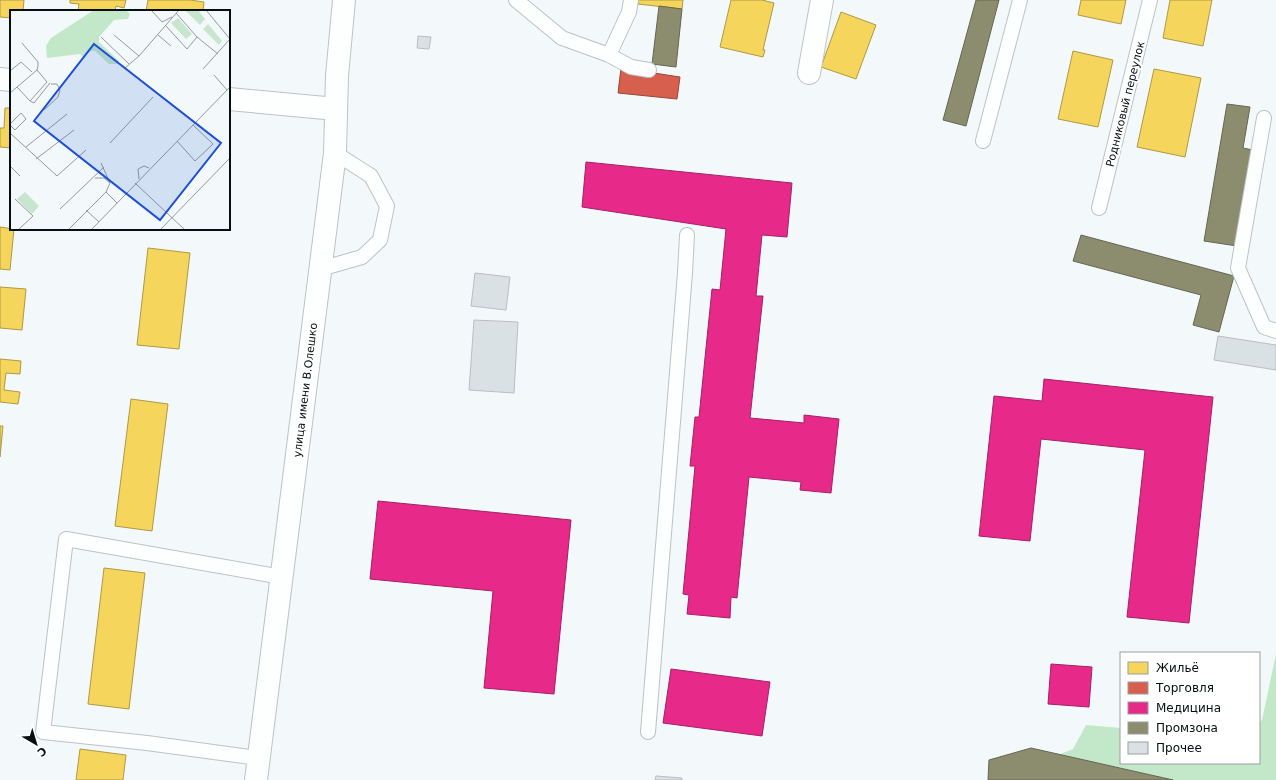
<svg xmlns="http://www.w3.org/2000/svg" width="1276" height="780" viewBox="0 0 1276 780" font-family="'DejaVu Sans',sans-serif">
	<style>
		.forest { fill: #c3e8c9 }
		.homes { fill: #f6d55c; stroke: #ae9945 }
		.shops { fill: #d6604d; stroke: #97473b }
		.health { fill: #e7298a; stroke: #a32165 }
		.industry { fill: #8c8c6e; stroke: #646652 }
		.building { fill: #dae1e4; stroke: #b8bec1 }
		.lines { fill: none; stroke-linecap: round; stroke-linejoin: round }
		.service-casing { stroke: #bbc3c5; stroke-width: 16 }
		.minor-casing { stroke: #bbc3c5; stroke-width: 24 }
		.service { stroke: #fdfefe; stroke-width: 14 }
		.minor { stroke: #fdfefe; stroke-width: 22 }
		.labels { text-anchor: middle; stroke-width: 4; stroke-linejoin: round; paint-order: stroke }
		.street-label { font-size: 11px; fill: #050e10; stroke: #fff }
		.inset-road { fill: none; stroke: #949b9c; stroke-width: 1 }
		.view { fill: #1d4ed8; fill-opacity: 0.15; stroke: #1d4ed8; stroke-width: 2 }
		.inset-edge { fill: none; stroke: #050e10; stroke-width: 2 }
	</style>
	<rect width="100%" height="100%" fill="#f3f9fa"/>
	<path class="forest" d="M1276,654V780H1034L1035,764L1073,749L1086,725L1121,728V763H1259V722L1262,720Z"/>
	<path class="homes" d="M0,0H24L23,11H11V18L0,17Z
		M70,0H126L124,8L116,6L115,11H78L79,4L70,3Z
		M148,0H190L204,2L203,11H146Z
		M638,0H683L682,9L638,4Z
		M731,0H762L774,3L763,50H765L763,57L720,47Z
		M1081,0H1126L1121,24L1078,15Z
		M1170,0H1212L1203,46L1163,38Z
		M841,12L876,25L856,79L821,67Z
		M1073,51L1113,60L1098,127L1058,119Z
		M1154,69L1201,78L1185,157L1137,147Z
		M5,108H11V148L0,147V128H4Z
		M0,227L14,229L10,270L0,269Z
		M148,248L190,253L179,349L137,345Z
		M0,287L26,289L22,330L0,328Z
		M0,359L21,361L20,374L6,373L4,390L20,392L18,404L0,402Z
		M131,399L168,404L152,531L115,526Z
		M0,426H3L0,457Z
		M104,568L145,573L129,709L88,704Z
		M80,749L126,755L123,780H76Z"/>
	<path class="shops" d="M621,68L680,77L677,99L618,93Z"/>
	<path class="health" d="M586,162L792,183L787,237L762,235L756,296H763L750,418L804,423V415L839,419L831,493L800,490L801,482L749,477L737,598L731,597L730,618L687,614L689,595L683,594L695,466H690L695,417H699L712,289L720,290L726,229L582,207Z
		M1044,379L1213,397L1189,623L1127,617L1145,450L1041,439L1030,541L979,536L994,396L1042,401Z
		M378,501L571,520L554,694L484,688L493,591L370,579Z
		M1051,664L1092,667L1089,707L1048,704Z
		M671,669L770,682L762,736L663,723Z"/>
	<path class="industry" d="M976,0H999L966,126L943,120Z
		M659,6L682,9L676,67L652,64Z
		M1227,104L1250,107L1243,148L1253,150L1237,246L1204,241Z
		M1081,235L1234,276L1219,332L1193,325L1201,295L1073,261Z
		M1031,748L1173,780H988L989,760Z"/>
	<path class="building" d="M418,36L431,37L429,49L417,48Z
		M475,273L510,277L506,310L471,306Z
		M474,320L518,322L514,393L469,390Z
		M1218,336L1276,345V370L1214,360Z
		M656,776L682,778V780H655Z"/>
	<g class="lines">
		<defs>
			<path id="service" d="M516,0L562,38L609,55L631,67L649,70
				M609,55L629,12L631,0
				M1264,118L1238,268L1264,327L1276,331
				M983,141L1020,0
				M1099,208L1150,0
				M320,269L362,257L380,240L387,206L371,176L335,153
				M648,732L685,273L687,235
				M258,758L147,743L43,732L66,539L282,577"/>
			<path id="minor" d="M809,73L822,0
				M0,79L11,80
				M229,99L336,109
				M256,780L335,153L337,76L344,0"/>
		</defs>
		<use href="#service" class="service-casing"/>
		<use href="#minor" class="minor-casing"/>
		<use href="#service" class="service"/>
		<use href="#minor" class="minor"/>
	</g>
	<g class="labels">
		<g class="street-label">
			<text transform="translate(1125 104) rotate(-76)" y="4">Родниковый переулок</text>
			<text transform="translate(305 390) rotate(-83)" y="4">улица имени В.Олешко</text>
		</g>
	</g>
	<g transform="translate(10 10)">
		<rect width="220" height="220" fill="#f3f9fa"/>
		<path d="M175,0H188L195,9L190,15ZM168,8L182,24L176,29L161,13ZM198,14L212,31L209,35L193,19ZM15,182L29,196L22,204L7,189Z" fill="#c8e6cd"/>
		<path d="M84,0H116L120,4L118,9L104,10L89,27V32L109,51L107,54H99L85,41H81L73,47L70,44L37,48L36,36L41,28Z" fill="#c3e8c9"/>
		<path class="inset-road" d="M141,0L152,12L162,7M196,0L220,29M166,3L187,27L208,44M156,16L177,39L187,27M104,25L129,46M148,25L161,36M91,27L119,54M12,33L28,52V56M115,58L129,46L169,0M193,59L220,29M0,61L11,52L22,62M204,65L217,80M7,77L20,91L37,72L27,60M0,83L27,60L28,56M20,91L24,93L40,73M34,100L48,87L50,80L47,74H41M0,114L11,103L16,109L5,120L0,115M0,123L47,166L76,140M167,131L185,151L203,134L183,115M100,133L143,87M16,137L57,104M26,149L64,120M91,153L100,173L96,182M0,156L10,166M85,168H94L100,173M129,169L128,159L134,156L139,158M125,173L175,220M5,189L23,206L8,220M50,199L94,157M76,200L89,212M59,219L96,182L107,193M81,220L220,77M150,220L220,148"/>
		<path class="view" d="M84,34L211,133L150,210L24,111Z"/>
		<rect width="220" height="220" class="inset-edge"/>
	</g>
	<rect x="1120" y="652" width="140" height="112" fill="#ffffff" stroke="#9b9f9f"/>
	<rect x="1128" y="662" width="20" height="12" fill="#f6d55c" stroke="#9b9f9f"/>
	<text x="1156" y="672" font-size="12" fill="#050e10">Жильё</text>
	<rect x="1128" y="682" width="20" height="12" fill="#d6604d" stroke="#9b9f9f"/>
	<text x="1156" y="692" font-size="12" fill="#050e10">Торговля</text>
	<rect x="1128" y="702" width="20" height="12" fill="#e7298a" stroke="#9b9f9f"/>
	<text x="1156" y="712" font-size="12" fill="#050e10">Медицина</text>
	<rect x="1128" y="722" width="20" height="12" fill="#8c8c6e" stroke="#9b9f9f"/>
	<text x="1156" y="732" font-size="12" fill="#050e10">Промзона</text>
	<rect x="1128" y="742" width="20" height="12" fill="#dae1e4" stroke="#9b9f9f"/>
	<text x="1156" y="752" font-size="12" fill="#050e10">Прочее</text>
	<g transform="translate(36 744) rotate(142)" stroke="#ffffff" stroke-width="3" paint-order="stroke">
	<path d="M0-3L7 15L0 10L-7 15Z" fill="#050e10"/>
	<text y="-6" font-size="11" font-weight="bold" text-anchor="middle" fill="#050e10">С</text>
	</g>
</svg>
